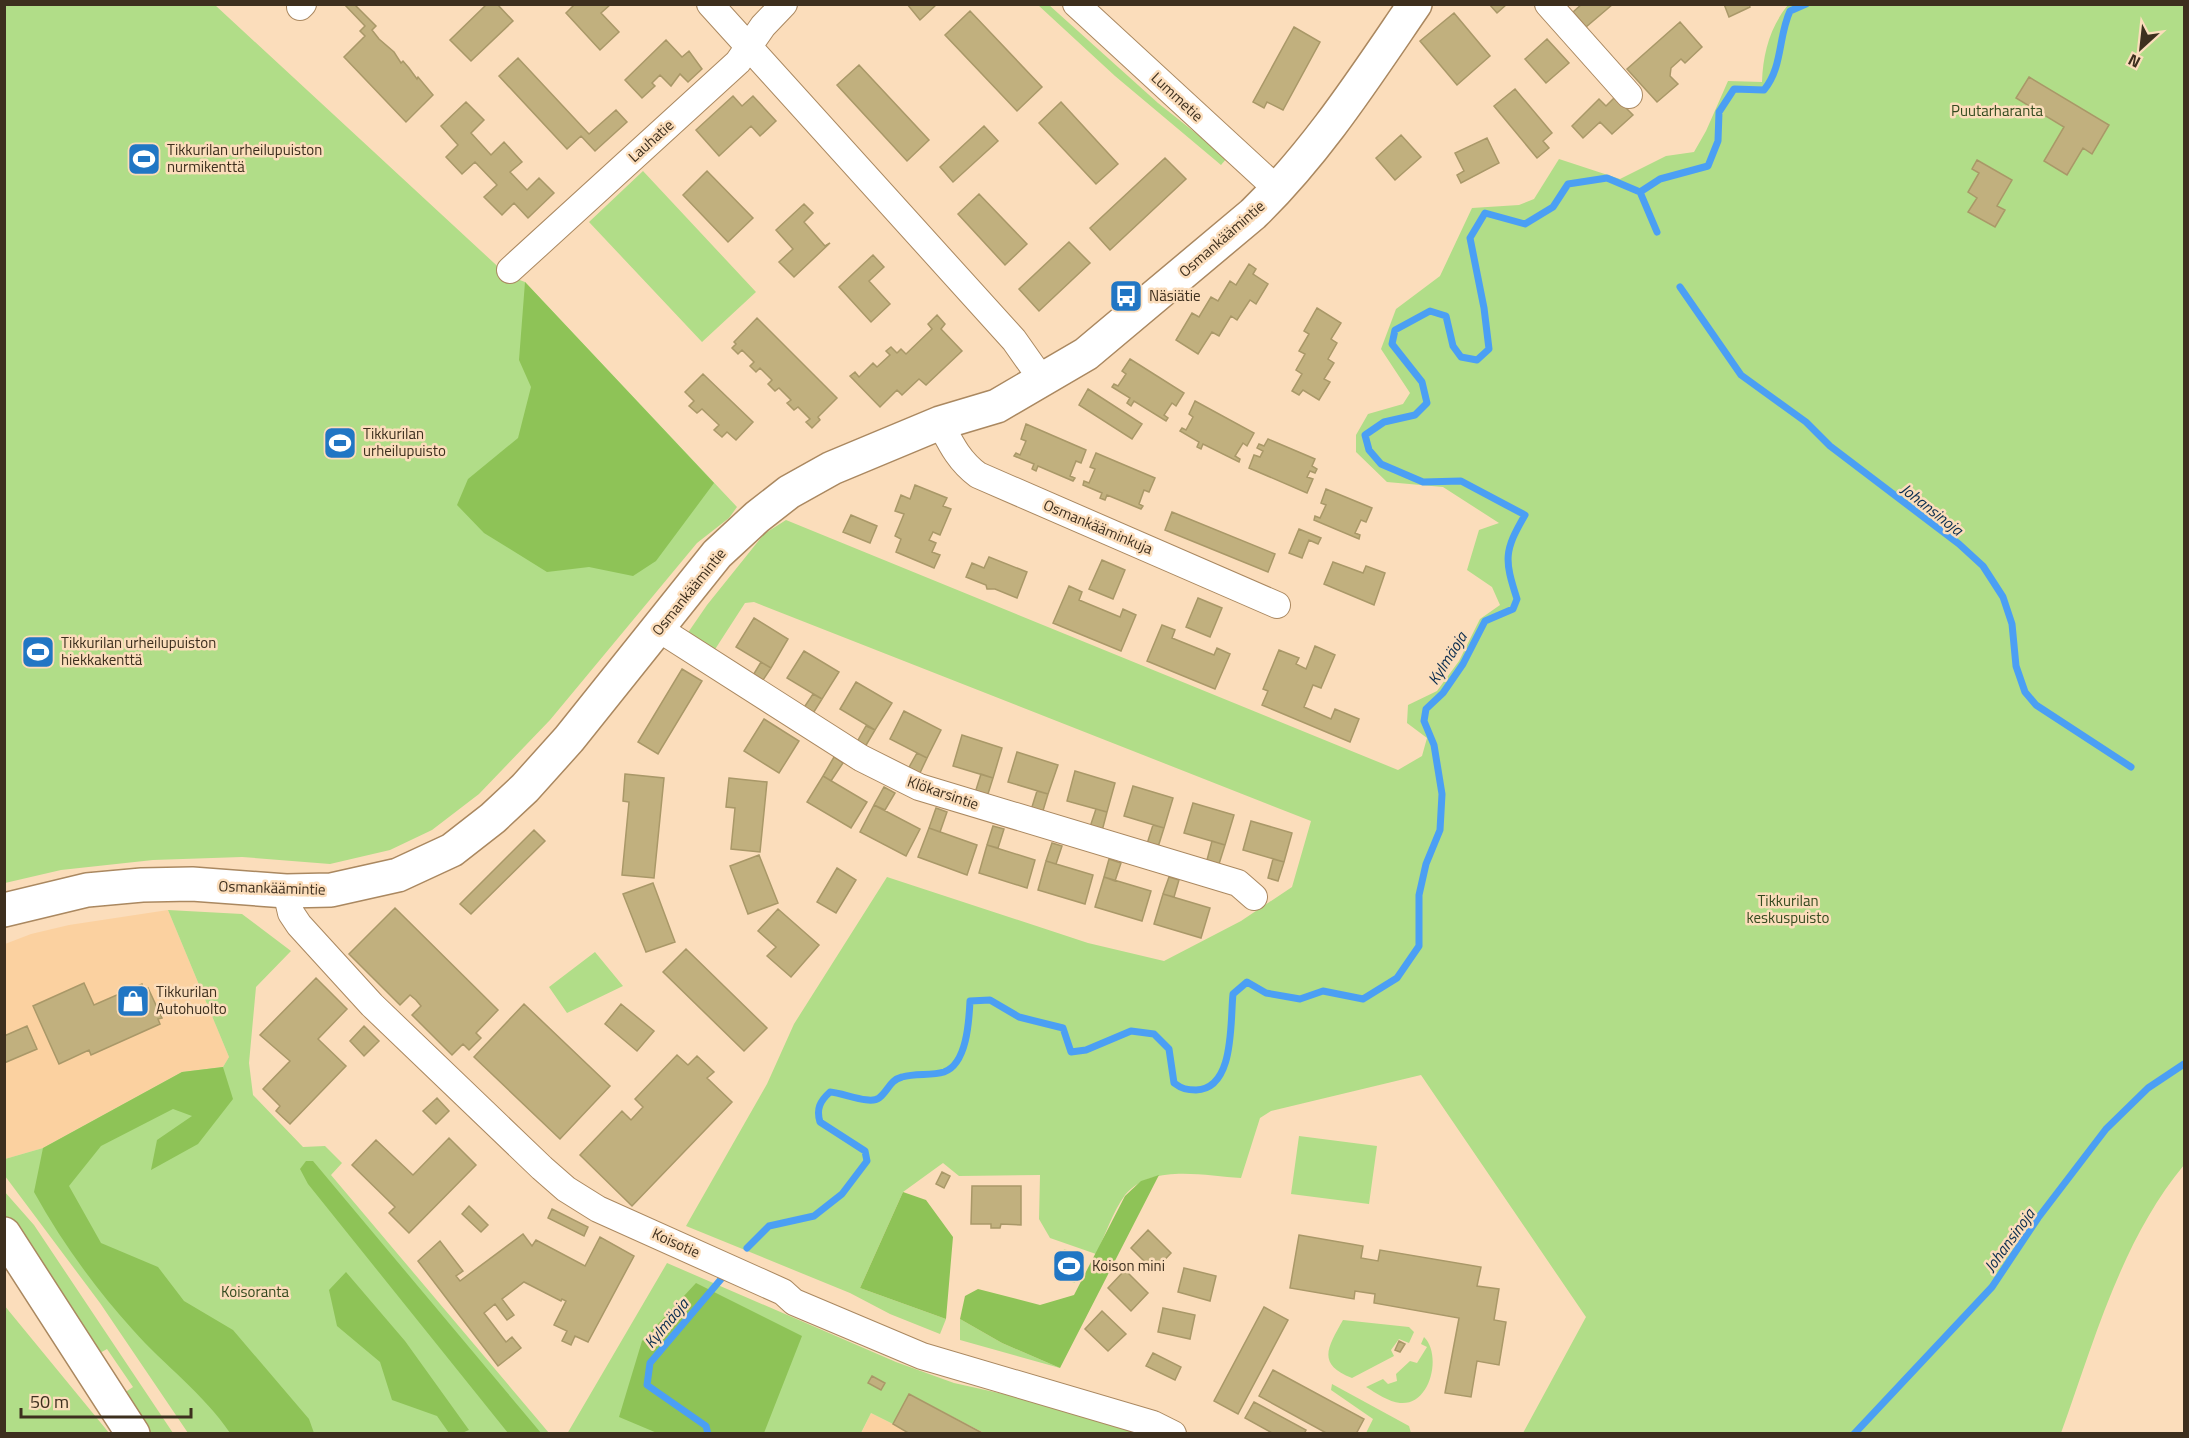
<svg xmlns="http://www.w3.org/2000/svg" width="2189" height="1438" viewBox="0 0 2189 1438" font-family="'Titillium Web',sans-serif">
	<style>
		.built { fill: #fbd1a0 }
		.green { fill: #b1dd88 }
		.forest { fill: #8ec357 }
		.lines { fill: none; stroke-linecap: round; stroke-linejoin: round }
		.stream { stroke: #4b9ff4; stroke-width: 7 }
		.building { fill: #c1b07e; stroke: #a99868; stroke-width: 1.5 }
		.minor-casing { stroke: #aa8860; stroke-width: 28 }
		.tertiary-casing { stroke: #aa8860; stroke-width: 36 }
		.primary-casing { stroke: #aa8860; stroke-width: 36 }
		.minor { stroke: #fff; stroke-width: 26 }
		.tertiary { stroke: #fff; stroke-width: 33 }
		.primary { stroke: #fff; stroke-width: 33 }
		.labels { text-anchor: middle; stroke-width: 5; stroke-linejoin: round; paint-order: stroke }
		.street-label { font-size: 15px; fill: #3d2f1e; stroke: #fbddbb }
		.park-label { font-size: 15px; fill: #344a1f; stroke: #fbddbb }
		.poi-label { font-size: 15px; fill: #3d2f1e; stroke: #fbddbb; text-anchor: start }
		.water-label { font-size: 16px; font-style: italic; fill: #0b2d4f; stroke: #fbddbb }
	</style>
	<rect width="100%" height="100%" fill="#fbddbb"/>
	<path class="built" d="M168,910L229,1057L223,1067L182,1072L43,1148L5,1159V944L31,934L69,925Z
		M909,1394L984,1433L861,1434L871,1413L893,1424Z"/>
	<path class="green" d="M5,5H215L507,275L525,282L737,507L729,518L697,543L550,720L479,794L432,830L390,850L330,864L242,857L153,860L61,870L5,883Z
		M1038,5H1049L1158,103L1227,158L1221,165L1115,76Z
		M1788,5H2184V1165C2121,1241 2094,1342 2061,1433H1523L1586,1317L1421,1075L1271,1111L1260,1118L1241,1178C1204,1176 1152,1163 1125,1195C1113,1211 1105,1236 1096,1254L1050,1238L1039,1219L1040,1175L959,1176L943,1163L903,1192L860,1288L946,1319L940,1334L890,1314L850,1293L686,1226L767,1084L794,1024L887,877L1088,943L1164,961L1241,921L1292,887L1311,821L754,602L745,603L712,654L685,637L707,605L764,534L786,520L1398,770L1422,756L1427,738L1407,723L1408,705L1437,691L1459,661L1480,619L1500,605L1492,587L1467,570L1479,530L1499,523L1443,487L1387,482L1356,452V435L1368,414L1403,404L1410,393L1381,349L1396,309L1440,276L1472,208L1519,205L1534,199L1559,159L1620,179L1666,156L1694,152L1706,131L1728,81L1762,82C1763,53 1770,27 1788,5Z
		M643,171L756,292L702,342L589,222Z
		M168,910L242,914L291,951L256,987L249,1063L253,1095L303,1147L325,1146L342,1163L331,1175L549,1433H188L100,1303L5,1176V1159L43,1148L182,1072L223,1067L229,1057Z
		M595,952L623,986L567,1013L549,987Z
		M1299,1136L1377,1146L1369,1204L1291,1194Z
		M4,1191L34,1225L173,1433H150L124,1393L133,1387L107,1349L98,1354L5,1218Z
		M1064,1249L1083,1255L1075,1283L1055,1277Z
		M667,1263L896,1362L954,1383L1035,1401L1142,1433H984L909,1394L893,1424L871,1413L861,1433L567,1434Z
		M4,1305L105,1428L109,1433H5Z
		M960,1319L1002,1343L1060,1368L960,1340Z
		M1343,1320L1409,1327L1414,1332L1409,1343L1399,1339L1391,1350L1394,1356L1352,1378C1316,1364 1328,1347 1343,1320Z
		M1424,1337C1442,1354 1431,1406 1400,1403C1389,1402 1376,1393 1366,1387L1383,1379L1388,1384L1397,1381L1396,1374L1410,1361L1417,1363L1427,1347L1421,1344Z
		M1332,1384L1409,1426L1411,1433H1366L1373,1419L1331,1390Z"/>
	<path class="forest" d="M525,282L714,483L656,561L633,576L589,567L547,572L484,533L457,505L468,479L518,438L531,387L519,360Z
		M223,1067L233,1099L198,1144L151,1170L157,1140L192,1116L173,1109L101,1146L69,1186L101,1243L158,1267L184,1301L233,1330L309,1419L314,1433H230C204,1394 164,1365 133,1330C95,1288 61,1241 34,1192L43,1148L182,1072Z
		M306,1161H313L541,1433H508L308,1184L300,1169Z
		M1159,1175L1060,1368L1002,1343L960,1319L965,1296L978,1289L1040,1305L1074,1295L1125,1196L1141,1181Z
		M903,1192L926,1200L953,1237L946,1319L860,1288Z
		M346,1272L405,1341L469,1430L462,1433H449L437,1416L392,1400L380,1362L337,1326L329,1290Z
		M696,1283L802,1336L764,1433H657L619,1417L642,1341Z"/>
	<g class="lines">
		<path class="stream" d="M1640,192L1657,232
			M1680,287L1741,375L1806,422L1830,446L1959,544L1983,566L2003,597L2012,624L2016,666L2025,692L2036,705L2131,767
			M747,1248L769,1226L814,1216L842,1194L867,1161L865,1151L820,1122C816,1109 820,1101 830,1092C844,1093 870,1105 879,1098C888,1091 890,1080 902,1077C916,1073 931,1076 944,1072C967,1064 969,1021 970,1001L990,1000L1019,1017L1063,1028L1071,1052L1086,1050L1131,1031L1154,1034L1169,1049L1174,1083C1182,1089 1187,1090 1196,1090C1235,1089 1230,1022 1233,994L1247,982L1266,993L1300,999L1323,991L1363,999L1397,978L1419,946V895L1426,864L1440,830L1442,794L1434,745L1424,721L1426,709L1443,693L1463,664L1485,621L1513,609L1517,599C1504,559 1504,551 1525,515L1461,481L1423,482L1381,464L1369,450L1365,435L1384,422L1415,415L1427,403L1422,382L1392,344L1395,330L1430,311L1446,316L1453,346L1461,357L1477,360L1489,349L1484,308L1470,238L1485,213L1525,224L1553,207L1568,184L1607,178L1640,192L1660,179L1708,166L1718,141L1719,112L1734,89L1764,90C1783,67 1778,37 1790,11L1806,4
			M708,1434L706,1426L647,1385L650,1363L722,1278
			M1854,1434L1992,1287L2038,1218L2106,1129L2148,1088L2184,1064"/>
	</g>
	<path class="building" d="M344,4H354L376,26L372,30L379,39L394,52L401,63L403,61L409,68L417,79L418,77L433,95L406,122L344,57L365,36L360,31L365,26Z
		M487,4H497L513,21L471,61L450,40Z
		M575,4H611L601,13L619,32L600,50L566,13Z
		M907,4H937L920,20Z
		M1489,4H1507L1497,13Z
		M1582,4H1613L1586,27L1573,12Z
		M1724,4H1749L1750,7L1729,17Z
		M970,11L1042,87L1017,111L945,35Z
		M1454,13L1490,56L1457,85L1420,41Z
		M1680,22L1702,47L1685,63L1681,59L1671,68L1670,76L1678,84L1657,102L1627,69Z
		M1294,27L1320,42L1283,110L1267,102L1264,108L1253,102Z
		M1547,39L1569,63L1546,83L1525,59Z
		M666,40L682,57L689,51L702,69L688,82L680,74L671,86L660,75L652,83L655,86L642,98L625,80Z
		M518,58L589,134L616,110L627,122L595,151L581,136L567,149L499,76Z
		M859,65L929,140L907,161L837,85Z
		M2029,77L2109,125L2092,154L2083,148L2067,175L2044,161L2064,127L2016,98Z
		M1515,89L1552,133L1543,141L1549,148L1537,158L1494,106Z
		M733,96L742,106L753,96L776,121L760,136L751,126L719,156L696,130Z
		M1615,97L1633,115L1612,134L1600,122L1583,138L1572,126L1599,99L1606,106Z
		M466,102L484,120L471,133L491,155L504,142L522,162L510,172L527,190L539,178L554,193L528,218L514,203L502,215L484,197L497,185L475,162L462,174L446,157L458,145L441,126Z
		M1061,102L1118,164L1096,184L1039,123Z
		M984,126L998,141L953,182L940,167Z
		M1401,135L1421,157L1395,180L1376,158Z
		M1487,138L1499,163L1461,183L1457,175L1464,171L1455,153Z
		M1165,158L1186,179L1110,250L1090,228Z
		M1977,160L2012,180L1997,206L2005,210L1995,227L1968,212L1977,198L1968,192L1979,173L1972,169Z
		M707,171L753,218L728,242L683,195Z
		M979,194L1027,244L1005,265L958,214Z
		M804,204L813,213L804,222L825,246L830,243L794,277L779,262L793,249L776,230Z
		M1069,242L1090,263L1039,311L1019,289Z
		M873,255L884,267L869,281L890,304L871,322L839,287Z
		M1249,264L1256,269L1253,274L1268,284L1256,304L1250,300L1237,320L1231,316L1219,336L1212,332L1198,354L1176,340L1192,313L1199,317L1211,297L1218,301L1230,281L1236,285Z
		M1317,308L1341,323L1331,339L1337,343L1328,359L1334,363L1324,379L1330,382L1319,400L1303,390L1299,395L1292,391L1302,374L1296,370L1305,354L1299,351L1309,334L1304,331Z
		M937,315L945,324L941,329L962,351L926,385L919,379L902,395L897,390L880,407L850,376L855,372L859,377L873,363L877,367L890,355L886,351L891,347L897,353L901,349L906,354L932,329L928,324Z
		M757,318L837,398L818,417L820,420L812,428L806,422L810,419L798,407L794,410L787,403L791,400L779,388L775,391L768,384L772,380L760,368L756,372L750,366L754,362L742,350L738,354L732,348L736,344L734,342Z
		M1130,359L1184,393L1176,406L1172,403L1164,415L1168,418L1166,421L1134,401L1131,406L1127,403L1130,398L1112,387L1114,384L1118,386L1126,374L1122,371Z
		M703,374L753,422L736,440L727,432L722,437L714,430L719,425L702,409L697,413L689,406L694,401L685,392Z
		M1088,389L1142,424L1132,439L1079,405Z
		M1195,401L1254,433L1247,446L1243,443L1235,456L1240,459L1239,462L1203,444L1201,449L1197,447L1199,442L1180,431L1182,428L1186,430L1193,417L1189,414Z
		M1026,424L1086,450L1081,463L1076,461L1070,476L1075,478L1073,481L1038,466L1036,471L1032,469L1034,464L1014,456L1016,453L1020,455L1026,441L1021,439Z
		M1268,439L1315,459L1312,466L1317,469L1315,473L1310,471L1307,477L1313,479L1307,493L1249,468L1254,455L1260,457L1263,451L1257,448L1259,444L1264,446Z
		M1096,453L1155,478L1149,492L1144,490L1139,504L1143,506L1141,509L1107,495L1105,500L1100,498L1102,493L1083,485L1084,481L1089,483L1095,469L1090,467Z
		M915,485L947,498L943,506L951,509L940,535L933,532L929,540L936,543L932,552L940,555L934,568L896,552L901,539L895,536L904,514L895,511L901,495L910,499Z
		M1326,489L1372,508L1366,522L1361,520L1355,533L1360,535L1359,539L1314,520L1315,516L1320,518L1326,505L1321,503Z
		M1172,512L1275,554L1268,572L1165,530Z
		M851,515L877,526L870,543L843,532Z
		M1299,529L1321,538L1318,544L1309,540L1302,558L1289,553Z
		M989,557L1027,572L1017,598L995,589H987L986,585L966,577L972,563L984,568Z
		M1102,560L1125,570L1113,599L1089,589Z
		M1333,562L1363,573L1366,566L1385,573L1374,605L1324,584Z
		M1069,586L1082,592L1079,600L1120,617L1123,609L1136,615L1121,651L1053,623Z
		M1198,598L1222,608L1210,637L1186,627Z
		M754,618L788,639L771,668L736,647Z
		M1162,625L1175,630L1172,638L1214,655L1217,648L1230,654L1215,689L1147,661Z
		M1315,646L1335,655L1321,688L1313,685L1304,707L1331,719L1335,709L1359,719L1350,742L1262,705L1268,691L1263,689L1279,650L1299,658L1296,664L1306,669Z
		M804,651L839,672L822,699L787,678Z
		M761,662L771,668L761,683L752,677Z
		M682,669L702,681L658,754L638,742Z
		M856,682L892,703L875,730L840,709Z
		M813,694L822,699L812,715L803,709Z
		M904,711L941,730L927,758L890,739Z
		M764,719L799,741L779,773L744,751Z
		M866,726L875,730L865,747L857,742Z
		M962,735L1002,748L993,778L953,766Z
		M1017,752L1058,765L1048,794L1008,782Z
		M917,753L927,758L919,775L908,769Z
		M834,757L843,763L831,781L823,776Z
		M1075,771L1115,783L1107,812L1067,801Z
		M625,774L664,778L654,878L622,875L629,802L623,801Z
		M981,774L993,778L987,797L975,793Z
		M823,776L867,802L851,828L807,802Z
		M729,778L767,782L760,852L731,849L735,808L726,807Z
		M1133,786L1173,798L1164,828L1124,816Z
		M884,787L895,793L885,810L874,805Z
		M1037,791L1048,794L1042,814L1031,810Z
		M1193,803L1234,815L1225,845L1184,833Z
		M874,805L920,829L906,856L860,832Z
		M936,808L947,812L940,832L929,828Z
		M1096,809L1107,812L1102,831L1090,827Z
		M1251,821L1292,833L1284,862L1243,850Z
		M1153,825L1164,828L1158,847L1147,844Z
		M993,826L1004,829L998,848L987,845Z
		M929,828L977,845L967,875L918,857Z
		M534,830L545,841L471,914L460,904Z
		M1212,841L1225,845L1219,864L1207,860Z
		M1052,843L1062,846L1056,864L1046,861Z
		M987,845L1035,860L1027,888L979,873Z
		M759,855L778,903L748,914L730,866Z
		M1109,859L1121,863L1115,881L1104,877Z
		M1273,859L1284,862L1278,881L1268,878Z
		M1046,861L1093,875L1085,904L1038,890Z
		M837,868L856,880L836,913L817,902Z
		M1104,877L1151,891L1142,921L1095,907Z
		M1169,877L1179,880L1174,897L1163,894Z
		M653,883L675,942L646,952L623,894Z
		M1163,894L1210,908L1201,938L1154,924Z
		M395,908L498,1010L476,1033L481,1038L469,1050L463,1044L452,1055L412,1015L421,1006L416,1000L410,995L400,1005L349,954Z
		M778,909L819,945L791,977L767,956L776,947L758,931Z
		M686,949L767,1028L744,1051L663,972Z
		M316,978L347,1009L318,1039L346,1066L290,1124L276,1111L280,1106L263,1089L290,1061L260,1035Z
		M84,983L94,1005L142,984L144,990L148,988L162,1018L158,1019L160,1024L91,1055L89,1050L59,1064L33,1006Z
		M524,1004L610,1086L560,1139L474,1057Z
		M621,1004L654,1031L637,1051L605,1024Z
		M27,1026L37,1049L4,1063V1036Z
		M364,1026L379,1041L364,1056L350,1041Z
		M677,1055L688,1065L697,1056L714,1072L707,1078L732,1102L632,1206L580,1155L622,1111L631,1120L643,1107L635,1099Z
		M437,1098L449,1111L436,1124L423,1111Z
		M449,1138L476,1165L409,1233L389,1213L395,1207L352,1165L376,1140L413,1175Z
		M942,1172L950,1176L944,1188L936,1184Z
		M972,1186H1021V1225L1001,1224L1000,1228H991V1224H971Z
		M469,1206L488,1225L481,1232L462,1214Z
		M552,1209L588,1227L584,1236L548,1218Z
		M1148,1230L1171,1253L1154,1271L1131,1248Z
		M523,1234L532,1246L536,1240L585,1266L600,1237L634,1256L588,1342L575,1336L571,1345L562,1341L567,1331L554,1325L566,1301L562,1299L561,1301L524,1282L502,1299L514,1315L507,1320L495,1304L484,1313L506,1342L512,1337L521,1348L498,1366L418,1261L440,1241L463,1271L456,1276L460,1281Z
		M1299,1235L1363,1246L1361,1258L1378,1261L1380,1250L1481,1267L1477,1286L1499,1289L1494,1320L1506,1322L1499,1365L1477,1361L1471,1397L1445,1393L1459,1318L1374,1303L1375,1294L1355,1291L1354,1299L1290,1288Z
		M1184,1268L1216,1276L1210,1301L1178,1292Z
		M1125,1270L1148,1293L1131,1311L1108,1288Z
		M1264,1307L1288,1320L1238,1414L1214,1401Z
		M1163,1308L1195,1315L1190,1339L1158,1332Z
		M1102,1311L1126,1334L1108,1351L1085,1329Z
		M1399,1341L1405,1344L1400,1352L1395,1350Z
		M1153,1353L1181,1367L1175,1380L1146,1366Z
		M1273,1370L1364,1419L1356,1434H1328L1259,1396Z
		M872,1376L885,1383L881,1390L868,1383Z
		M909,1394L984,1434H910L893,1424Z
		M1254,1402L1306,1430L1304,1434H1274L1245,1418Z"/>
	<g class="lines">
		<defs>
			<path id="minor" d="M710,4L1014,340L1043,381
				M1076,4L1278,190
				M1548,4L1629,95
				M300,7L303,4
				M510,270L738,62L763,26L784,4
				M940,423C951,444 959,461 978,475L1277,605
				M659,629L861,758L919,787L1238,883L1254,897
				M286,891L291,913L299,925L372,1005L542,1168L566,1189L598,1209L783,1292L794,1302L922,1356L1153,1424L1173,1434"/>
			<path id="tertiary" d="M4,910L87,890L142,885L192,884L286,891L331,890L398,875L452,850L493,818L525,788L569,739L717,554L757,517L789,492L832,468L940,423L997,406L1086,354L1253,214C1317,152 1365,77 1415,4"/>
			<path id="primary" d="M4,1234L133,1434"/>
		</defs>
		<use href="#minor" class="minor-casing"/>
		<use href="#tertiary" class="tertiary-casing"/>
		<use href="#primary" class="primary-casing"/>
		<use href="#minor" class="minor"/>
		<use href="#tertiary" class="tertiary"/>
		<use href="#primary" class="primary"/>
	</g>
	<defs>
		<symbol id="stadium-square" viewBox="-11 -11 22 22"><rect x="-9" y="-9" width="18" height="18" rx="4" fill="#2176c4" stroke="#fbddbb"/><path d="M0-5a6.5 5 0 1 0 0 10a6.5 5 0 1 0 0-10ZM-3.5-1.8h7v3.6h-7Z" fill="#fff"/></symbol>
		<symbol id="bus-square" viewBox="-11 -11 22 22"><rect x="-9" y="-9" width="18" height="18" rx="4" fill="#2176c4" stroke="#fbddbb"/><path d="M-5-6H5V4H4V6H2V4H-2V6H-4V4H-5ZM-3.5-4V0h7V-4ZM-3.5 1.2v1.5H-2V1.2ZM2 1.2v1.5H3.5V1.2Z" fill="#fff"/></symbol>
		<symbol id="shop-square" viewBox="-11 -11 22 22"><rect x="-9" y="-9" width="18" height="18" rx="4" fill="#2176c4" stroke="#fbddbb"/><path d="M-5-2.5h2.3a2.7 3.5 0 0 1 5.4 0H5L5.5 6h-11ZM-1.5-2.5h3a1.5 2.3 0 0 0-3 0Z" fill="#fff"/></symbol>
	</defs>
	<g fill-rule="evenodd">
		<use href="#stadium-square" x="125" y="140" width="38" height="38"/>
		<use href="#bus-square" x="1107" y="277" width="38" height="38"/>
		<use href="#stadium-square" x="321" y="424" width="38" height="38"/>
		<use href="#stadium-square" x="19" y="633" width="38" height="38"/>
		<use href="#shop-square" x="114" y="982" width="38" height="38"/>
		<use href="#stadium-square" x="1050" y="1247" width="38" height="38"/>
	</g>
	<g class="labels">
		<g class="street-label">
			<text transform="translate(1177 97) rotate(43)" y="5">Lummetie</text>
			<text transform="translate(651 141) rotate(-42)" y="5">Lauhatie</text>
			<text transform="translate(1222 239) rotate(-41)" y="5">Osmankäämintie</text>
			<text transform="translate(1098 527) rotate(23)" y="5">Osmankääminkuja</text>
			<text transform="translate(689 592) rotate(-51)" y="5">Osmankäämintie</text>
			<text transform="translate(943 793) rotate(19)" y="5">Klökarsintie</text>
			<text transform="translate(272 888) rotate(2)" y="5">Osmankäämintie</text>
			<text transform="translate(676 1243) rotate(24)" y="5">Koisotie</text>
		</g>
		<g class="park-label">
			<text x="1997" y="116">Puutarharanta</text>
			<text x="1788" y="906">Tikkurilan<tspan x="1788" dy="17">keskuspuisto</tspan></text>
			<text x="255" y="1297">Koisoranta</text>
		</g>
		<g class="poi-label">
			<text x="167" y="155">Tikkurilan urheilupuiston<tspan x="167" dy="17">nurmikenttä</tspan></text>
			<text x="1149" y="301">Näsiätie</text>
			<text x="363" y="439">Tikkurilan<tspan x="363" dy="17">urheilupuisto</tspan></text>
			<text x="61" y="648">Tikkurilan urheilupuiston<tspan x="61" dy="17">hiekkakenttä</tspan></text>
			<text x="156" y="997">Tikkurilan<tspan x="156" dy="17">Autohuolto</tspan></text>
			<text x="1092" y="1271">Koison mini</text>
		</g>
		<g class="water-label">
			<text transform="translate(1932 509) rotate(38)" y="6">Johansinoja</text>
			<text transform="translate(1447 658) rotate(-58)" y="6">Kylmäoja</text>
			<text transform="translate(2009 1240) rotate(-54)" y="6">Johansinoja</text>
			<text transform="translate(666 1323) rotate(-50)" y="6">Kylmäoja</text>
		</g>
	</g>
	<rect width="2189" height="1438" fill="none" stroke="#3d2f1e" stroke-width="12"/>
	<g transform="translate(2141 48) rotate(207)" stroke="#fbddbb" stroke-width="4.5" paint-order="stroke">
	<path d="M0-4.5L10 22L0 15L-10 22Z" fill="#3d2f1e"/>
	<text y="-9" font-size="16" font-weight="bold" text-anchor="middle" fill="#3d2f1e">N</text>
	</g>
	<path d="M21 1408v9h170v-9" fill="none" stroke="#3d2f1e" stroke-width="3"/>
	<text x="30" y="1408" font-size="18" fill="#3d2f1e" stroke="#fbddbb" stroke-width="4.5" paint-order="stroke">50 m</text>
</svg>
